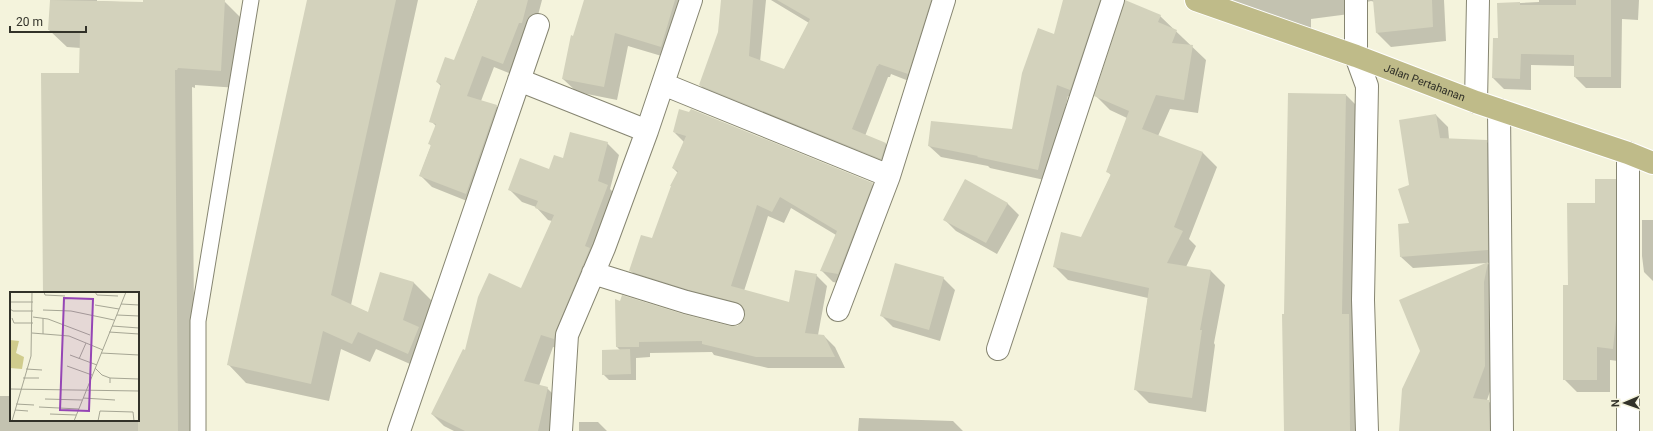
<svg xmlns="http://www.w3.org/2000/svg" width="1653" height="431" viewBox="0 0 1653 431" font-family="Roboto,sans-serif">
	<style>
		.shadow { fill: #0003 }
		.building { fill: #d3d2bc }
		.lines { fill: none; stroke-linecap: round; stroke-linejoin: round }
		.service-casing { stroke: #868571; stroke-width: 17 }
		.minor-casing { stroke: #868571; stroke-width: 24 }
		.tertiary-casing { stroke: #868571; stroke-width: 24 }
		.primary-casing { stroke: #fff; stroke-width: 24 }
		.service { stroke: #fff; stroke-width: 15 }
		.minor { stroke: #fff; stroke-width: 22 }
		.tertiary { stroke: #fff; stroke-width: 22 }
		.primary { stroke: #bfbb89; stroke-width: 22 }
		.labels { text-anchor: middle; stroke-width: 4; stroke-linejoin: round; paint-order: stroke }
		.street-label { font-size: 11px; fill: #323229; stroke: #f4f3dc }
		.inset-road { fill: none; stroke: #a6a694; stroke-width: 1 }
		.view { fill: #9545b5; fill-opacity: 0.15; stroke: #9545b5; stroke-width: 2 }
		.inset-edge { fill: none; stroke: #323229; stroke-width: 2 }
	</style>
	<rect width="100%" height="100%" fill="#f4f3dc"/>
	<path class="shadow" d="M51,0H97V1L144,3V0L225,2L242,19L238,88L195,85V88L192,87L195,431H0V396H11V420H138V293H44L80,74L81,48L67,47L49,30Z
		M308,0H418L351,305L369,313L381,273L414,283L432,301L426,371L376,349L370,362L341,349L329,401L246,383L228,364Z
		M478,0H542L533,34L514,75L494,67L481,101L496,106L508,118L477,205L432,187L420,175L431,146L430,144L436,126L431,121L442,87L437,82L455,61Z
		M585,0H702L675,60L628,46L617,100L577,92L563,79Z
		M722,0H766L760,62L784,70L809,23L771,0H951L919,85L891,74L890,77H888L865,136L886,144L897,156L893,170L712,97L700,85L719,32Z
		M1064,0H1103L1081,101L1068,96L1049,181L990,168L988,166L941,157L929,146L1012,130L1055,35Z
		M1232,0H1444L1446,41L1391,47L1377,33L1375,2L1371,1L1363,3L1357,13L1311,19V32L1243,12Z
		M1539,0H1639L1638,20L1622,19L1621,88H1586L1575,77V66L1531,65V90L1504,89L1493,78L1499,39L1498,4L1539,2Z
		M1160,16L1206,60L1198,113L1170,109L1158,136L1203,153L1217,167L1189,239L1196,246L1186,267L1211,271L1225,285L1214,343L1215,345L1206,412L1149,403L1135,389L1148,298L1068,280L1054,266L1082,238L1111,175L1107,171L1127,118L1110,110L1096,96Z
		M1346,95L1365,114L1368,431H1285V315Z
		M1436,115L1448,127L1449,139L1486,141L1498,153L1499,262L1487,263L1498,273L1495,377L1487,400L1500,412V431H1400L1487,263L1413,268L1401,257L1411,224L1410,186Z
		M674,132L872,184L883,195L849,285L833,282L822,271L836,235L791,208L784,223L768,216L744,291L790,303L816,275L827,286L818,335L824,336L835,347L845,368H768L714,355L712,352L650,353V357L636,358V380H609L603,374L620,350L617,347L683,315L730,327H737L743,323L746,318V312L701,301L642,282L631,271L653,240L678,173L673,168L684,142Z
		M607,143L619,155L610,189L619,198L562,349L553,347L539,386L546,387L558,399L552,431H454L444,426L432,414L465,351L522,289L552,221L548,220L536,207L522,202L510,190L550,170L564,160Z
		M1615,180L1628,193L1626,362L1610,360V392H1577L1564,379L1569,286L1596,204Z
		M1007,203L1019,215L997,254L956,231L944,219Z
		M1642,220H1653V281L1644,272L1642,256Z
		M943,278L955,290L940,341L893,327L881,315Z
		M859,418L953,421L963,431H858Z
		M579,422H598L607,431H579Z"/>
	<path class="building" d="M50,0L143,2V0H225L221,71L178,68L177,70H175L178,431H138V293H43L41,73H79L80,32L48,30Z
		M307,0H396L331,295L368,312L380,272L414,282L403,320L419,327L408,354L358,332L352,344L323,331L311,384L227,365Z
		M478,0H528L522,23H519L503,64L482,56L467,96L497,105L466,194L419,176L431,145L428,144L436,124L429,122L441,84L436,82L445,57L454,60Z
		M584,0H675L661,47L615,33L604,87L562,79L571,35L573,36Z
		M721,0H753L749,56L784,69L810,19L777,0H931L908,74L879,64L878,66H877L852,129L886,143L881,159L699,85L718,32Z
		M1063,0H1100L1070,90L1057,85L1038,170L977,157L978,156L928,146L931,121L1012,129L1022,73L1038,28L1054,34Z
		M1125,0L1161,15L1158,22L1177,30L1172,43L1193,45L1184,100L1156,95L1142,129L1203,152L1174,227L1183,231L1167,263L1211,270L1200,330H1202L1192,398L1134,390L1149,288L1053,267L1061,232L1081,237L1111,174L1106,172L1129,111L1094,96Z
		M1373,0H1432L1433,27L1376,33Z
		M1576,0H1611V77H1574V55L1521,54L1520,79L1492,78L1493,38H1498L1497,3L1520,2V5H1576Z
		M1288,93L1346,94L1342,314H1349L1350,431H1284L1282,314H1284Z
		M679,109L689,112L691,109L873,183L838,274L820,271L837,231L780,197L772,212L757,205L731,286L789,302L795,270L817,274L805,333L824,335L835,357H756L702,344V341L639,342V347H616L615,299L620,301L622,295L683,314L730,326H737L742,322L745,317V310L741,305L736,302L689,290L629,271L641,235L652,238L671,186H670L678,171L672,168L686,136L673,132Z
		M1436,114L1440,138L1487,140L1488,250L1400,257L1398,224L1409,223L1398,189L1409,185L1399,120Z
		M570,132L608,142L598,181L608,185L585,246L590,248L556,330L554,339L541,335L524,381L548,387L538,431H465L431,414L463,349L465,350L478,297L489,273L521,288L554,215L535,208L538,201L508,190L520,158L549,169L554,155L563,158Z
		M965,179L1008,203L986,243L943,220Z
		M1595,179H1616V320L1613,349L1597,347V380H1563V285H1568L1567,203H1595Z
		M1488,262L1484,282L1485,366L1473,398L1489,400L1490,431H1399L1402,389L1420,351L1399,300Z
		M895,263L944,277L929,330L880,316Z
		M630,349L631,374L602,375V350Z"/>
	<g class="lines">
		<defs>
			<path id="service" d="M198,431V321L251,0"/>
			<path id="minor" d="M1356,56V0
				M519,80L647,131
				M663,84L889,176
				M1476,102L1478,0
				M1499,110L1502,431
				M1628,153V431
				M593,273L686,302L733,314
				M838,310L889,176L944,0
				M998,349L1113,0
				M399,431L538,25
				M561,431L567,335L604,248L647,131L691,0"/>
			<path id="tertiary" d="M1356,56L1367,86L1363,300L1367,431"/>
			<g id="primary">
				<path id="s1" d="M1196,0L1356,56L1476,102L1628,153L1653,163"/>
			</g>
		</defs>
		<use href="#service" class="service-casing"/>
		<use href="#minor" class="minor-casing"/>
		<use href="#tertiary" class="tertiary-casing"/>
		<use href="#primary" class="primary-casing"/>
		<use href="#service" class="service"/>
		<use href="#minor" class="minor"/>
		<use href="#tertiary" class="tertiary"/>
		<use href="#primary" class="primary"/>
	</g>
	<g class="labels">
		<g class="street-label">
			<text dy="4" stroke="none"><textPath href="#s1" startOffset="243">Jalan Pertahanan</textPath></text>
		</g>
	</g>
	<g transform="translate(10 292)">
		<rect width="129" height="129" fill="#f4f3dc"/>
		<path d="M0,48L9,49L6,61L14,65L12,77L0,76Z" fill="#d0cc8d"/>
		<path class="inset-road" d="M34,0L35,3L55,4M85,0L87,3L108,4M0,10H23M111,12L129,13M85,13L109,17M0,17L3,19H23M33,18L61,19L104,28M107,23L129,24M23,25L38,27L80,43M2,26L4,31H23M102,34L129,36M99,40L129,42M22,41L59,44L93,58M33,42V26M91,61L129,63M60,63L87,73M69,67L76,51M57,74L82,83M85,76L92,83L100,86V91M16,77L32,78M13,86H29M100,86L129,87M0,97L129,99M73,106L105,108M35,107L72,108M6,112L24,113M29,115L69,117M5,118L18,119M40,122L66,123M2,129L21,64L22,0M64,129L116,0M88,129L90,119L123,120L124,129"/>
		<path class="view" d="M54,6L83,7L79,119L50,118Z"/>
		<rect width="129" height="129" class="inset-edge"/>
	</g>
	<g transform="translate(1625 403) rotate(268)" stroke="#f4f3dc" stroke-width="3" paint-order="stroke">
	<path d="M0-3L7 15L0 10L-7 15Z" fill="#323229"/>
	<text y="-6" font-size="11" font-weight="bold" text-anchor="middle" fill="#323229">N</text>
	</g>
	<path d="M10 26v6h76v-6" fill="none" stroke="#323229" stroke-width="2"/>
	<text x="16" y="26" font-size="12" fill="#323229" stroke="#f4f3dc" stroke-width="3" paint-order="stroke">20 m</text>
</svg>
